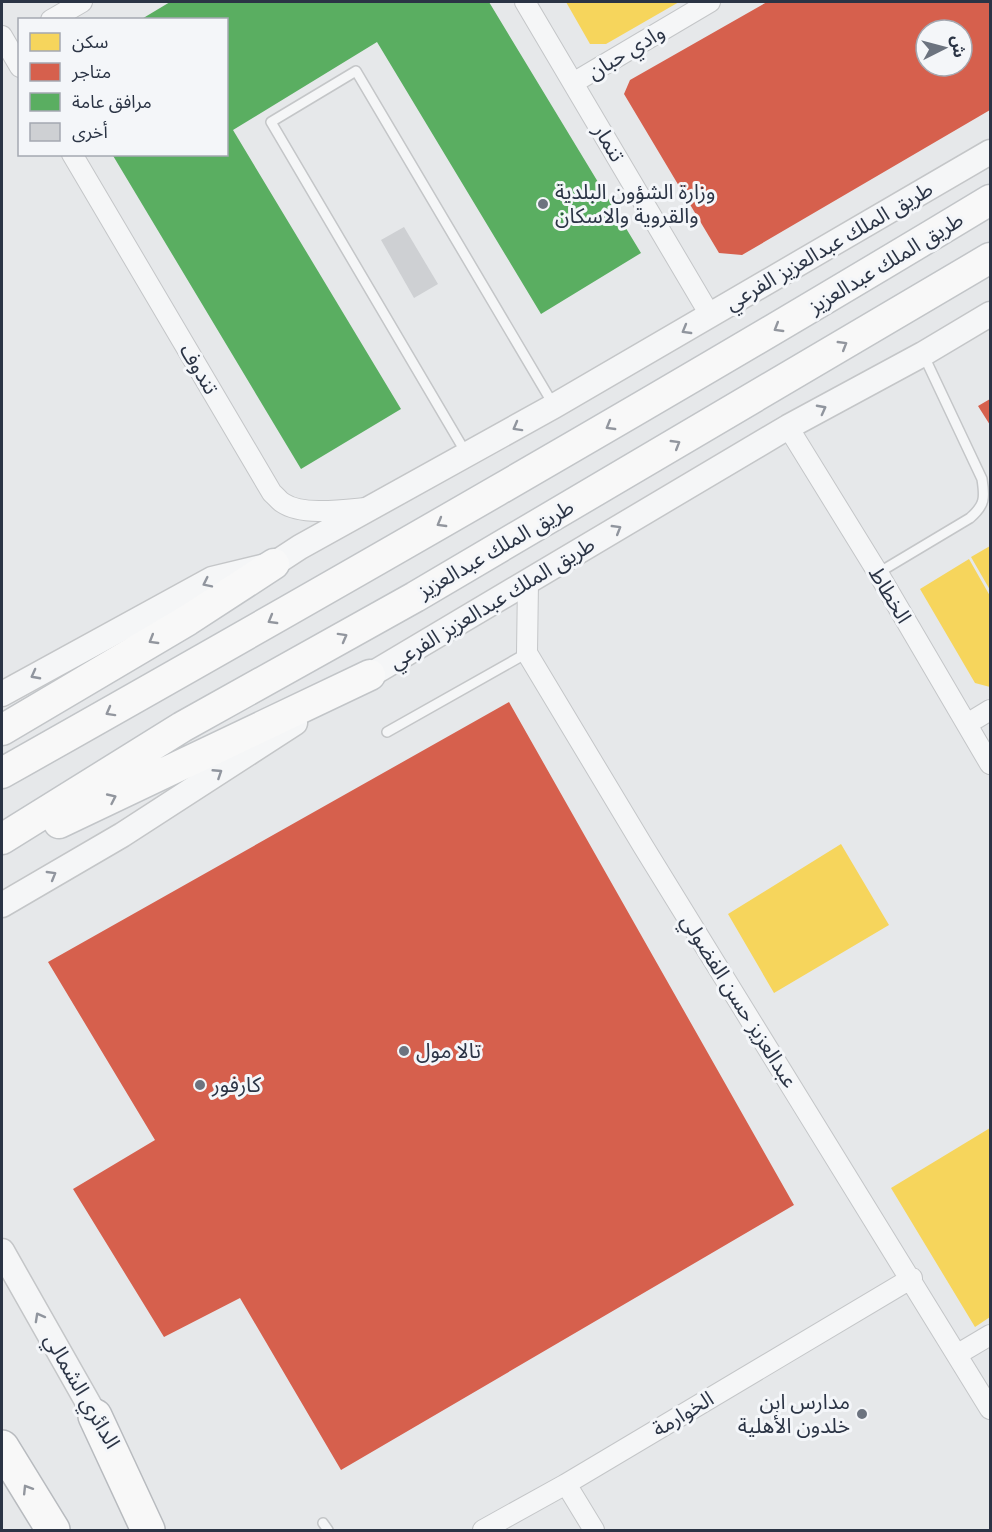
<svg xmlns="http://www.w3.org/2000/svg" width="992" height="1532" viewBox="0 0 992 1532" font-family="'IBM Plex Sans','Noto Sans Arabic',sans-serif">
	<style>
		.homes { fill: #f6d55c }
		.shops { fill: #d6604d; fill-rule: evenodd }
		.public { fill: #5aae61 }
		.building { fill: #ced0d3 }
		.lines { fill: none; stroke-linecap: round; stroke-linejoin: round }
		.service-casing { stroke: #c4c6c8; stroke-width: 12 }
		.minor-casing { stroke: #c4c6c8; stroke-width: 22 }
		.tertiary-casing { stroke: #c4c6c8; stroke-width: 27 }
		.primary-casing { stroke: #c2c5c8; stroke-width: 33 }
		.motorway-casing { stroke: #b8bbbf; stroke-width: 36 }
		.service { stroke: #f5f6f7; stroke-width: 9 }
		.minor { stroke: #f5f6f7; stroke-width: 20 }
		.tertiary { stroke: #f5f6f7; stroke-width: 24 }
		.primary { stroke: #f8f8f8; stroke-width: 30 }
		.motorway { stroke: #f8f8f8; stroke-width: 33 }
		.oneway { stroke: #92969e }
		.oneway2 { stroke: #90959e }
		.poi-dot { fill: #6c737f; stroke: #f4f6f9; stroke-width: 2 }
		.labels { text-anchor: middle; stroke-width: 6; stroke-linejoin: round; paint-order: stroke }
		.street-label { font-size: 21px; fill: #2b3445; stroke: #f4f6f9 }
		.poi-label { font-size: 21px; fill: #2b3445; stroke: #f4f6f9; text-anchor: start }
	</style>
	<rect width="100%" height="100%" fill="#e6e8ea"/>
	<path class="homes" d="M566,2H679L606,44H590Z
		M990,546V590L971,557Z
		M969,559L990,596V687L975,683L920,589Z
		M841,844L889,925L774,993L728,914Z
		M990,1128V1317L975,1327L891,1188Z"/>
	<path class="shops" d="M767,2H990V110L742,255L719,253L624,94L630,80ZM926,30H962V66H926Z
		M990,399V425L978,406Z
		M509,702L794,1205L341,1470L240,1298L164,1337L73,1189L155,1140L48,962Z"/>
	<path class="public" d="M170,2H489L641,253L541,314L377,42L233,130L401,409L301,469L112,154H226V20H140Z"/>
	<path class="building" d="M404,227L438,284L414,298L381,240Z"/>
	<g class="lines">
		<defs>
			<path id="service" d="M466,453L271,122L356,71L553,404
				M878,573L970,518C985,505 985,498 982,479L923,354
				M387,732L527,653
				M323,1523L328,1530"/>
			<path id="minor" d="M525,2L710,315
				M51,20L82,2
				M2,36L20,67
				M573,83L710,2
				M72,154L272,493C276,496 279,501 283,503C302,516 344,510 366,508
				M788,427L878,573L990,764
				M528,582L527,653L643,846L990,1409
				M967,724L990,710
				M958,1354L990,1335
				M566,1484L594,1530
				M483,1530L566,1484L912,1278"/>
			<path id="tertiary" d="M355,684L788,427L923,354L990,314
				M2,694L212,579L274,564L300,547L554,406L990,152
				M2,905L122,835L295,723
				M2,1251L104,1431"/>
			<path id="primary" d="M2,730L188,620L274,564
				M2,773C333,586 664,397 990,200
				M59,823L370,675
				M2,839L182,727L415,597L990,258"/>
			<path id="motorway" d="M95,1416L148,1530
				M2,1447L53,1530"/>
		</defs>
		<use href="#service" class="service-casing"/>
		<use href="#minor" class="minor-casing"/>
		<use href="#tertiary" class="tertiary-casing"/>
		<use href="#primary" class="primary-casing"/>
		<use href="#motorway" class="motorway-casing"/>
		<use href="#service" class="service"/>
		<use href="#minor" class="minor"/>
		<use href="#tertiary" class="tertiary"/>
		<use href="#primary" class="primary"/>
		<use href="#motorway" class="motorway"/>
	</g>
	<defs><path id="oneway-chevron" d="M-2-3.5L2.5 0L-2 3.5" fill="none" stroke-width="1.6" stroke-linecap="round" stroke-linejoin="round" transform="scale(1.5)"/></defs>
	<g class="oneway">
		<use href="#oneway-chevron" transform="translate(778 328) rotate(149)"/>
		<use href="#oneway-chevron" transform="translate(843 345) rotate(-31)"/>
		<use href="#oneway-chevron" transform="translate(610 426) rotate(150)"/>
		<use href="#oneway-chevron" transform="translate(676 444) rotate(-31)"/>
		<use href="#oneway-chevron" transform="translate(441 523) rotate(150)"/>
		<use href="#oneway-chevron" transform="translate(272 620) rotate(150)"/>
		<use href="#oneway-chevron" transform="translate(343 637) rotate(-29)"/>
		<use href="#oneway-chevron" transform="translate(153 640) rotate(149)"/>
		<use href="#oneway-chevron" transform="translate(110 712) rotate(151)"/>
		<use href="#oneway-chevron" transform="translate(112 798) rotate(-25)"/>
		<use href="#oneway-chevron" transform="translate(27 1489) rotate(-122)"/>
	</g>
	<g class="oneway2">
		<use href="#oneway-chevron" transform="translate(686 330) rotate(150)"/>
		<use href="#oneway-chevron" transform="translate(822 409) rotate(-28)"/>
		<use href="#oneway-chevron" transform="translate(517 427) rotate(151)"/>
		<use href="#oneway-chevron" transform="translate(617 529) rotate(-31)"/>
		<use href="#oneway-chevron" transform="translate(207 583) rotate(154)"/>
		<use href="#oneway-chevron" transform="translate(35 675) rotate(152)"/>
		<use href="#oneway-chevron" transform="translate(218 773) rotate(-33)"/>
		<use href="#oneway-chevron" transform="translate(52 875) rotate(-30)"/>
		<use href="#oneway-chevron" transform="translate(39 1317) rotate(-119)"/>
	</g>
	<g class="poi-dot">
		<circle cx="543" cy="204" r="6"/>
		<circle cx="404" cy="1051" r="6"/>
		<circle cx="200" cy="1085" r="6"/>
		<circle cx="862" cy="1414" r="6"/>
	</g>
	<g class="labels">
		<g class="street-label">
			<text transform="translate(626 52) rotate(-31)" y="7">وادي حبان</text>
			<text transform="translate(609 143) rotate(59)" y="7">تنمار</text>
			<text transform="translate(829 246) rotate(-30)" y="7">طريق الملك عبدالعزيز الفرعي</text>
			<text transform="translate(886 263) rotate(-31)" y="7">طريق الملك عبدالعزيز</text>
			<text transform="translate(199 369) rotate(59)" y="7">تندوف</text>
			<text transform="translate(496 549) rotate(-30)" y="7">طريق الملك عبدالعزيز</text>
			<text transform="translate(890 595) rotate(59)" y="7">الخطاط</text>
			<text transform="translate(492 603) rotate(-31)" y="7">طريق الملك عبدالعزيز الفرعي</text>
			<text transform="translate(739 1001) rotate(58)" y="7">عبدالعزيز حسن الفضولي</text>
			<text transform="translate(82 1391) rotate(60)" y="7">الدائري الشمالي</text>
			<text transform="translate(683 1414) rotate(-31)" y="7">الخوارمة</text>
		</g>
		<g class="poi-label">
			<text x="555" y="199">وزارة الشؤون البلدية<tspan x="555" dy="24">والقروية والاسكان</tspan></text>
			<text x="416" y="1058">تالا مول</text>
			<text x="212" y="1092">كارفور</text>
			<text x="850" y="1409" text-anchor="end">مدارس ابن<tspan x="850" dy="24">خلدون الأهلية</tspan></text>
		</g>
	</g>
	<rect width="992" height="1532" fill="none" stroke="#2b3445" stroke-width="6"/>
	<rect x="18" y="18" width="210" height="138" fill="#f4f6f9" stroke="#a4a8b1" stroke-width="1.5"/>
	<rect x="30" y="33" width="30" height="18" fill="#f6d55c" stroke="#a4a8b1" stroke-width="1.5"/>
	<text x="72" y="48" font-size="18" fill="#2b3445">سكن</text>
	<rect x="30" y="63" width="30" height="18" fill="#d6604d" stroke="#a4a8b1" stroke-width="1.5"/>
	<text x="72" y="78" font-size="18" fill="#2b3445">متاجر</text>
	<rect x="30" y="93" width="30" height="18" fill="#5aae61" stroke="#a4a8b1" stroke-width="1.5"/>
	<text x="72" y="108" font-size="18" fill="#2b3445">مرافق عامة</text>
	<rect x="30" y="123" width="30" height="18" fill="#ced0d3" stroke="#a4a8b1" stroke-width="1.5"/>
	<text x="72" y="138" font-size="18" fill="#2b3445">أخرى</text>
	<g transform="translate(944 48) rotate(84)"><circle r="28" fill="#f4f6f9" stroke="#a4a8b1" stroke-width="1.5"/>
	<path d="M0-4.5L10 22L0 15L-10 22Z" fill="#6c737f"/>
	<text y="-9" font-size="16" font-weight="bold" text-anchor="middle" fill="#2b3445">ش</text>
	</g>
</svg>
